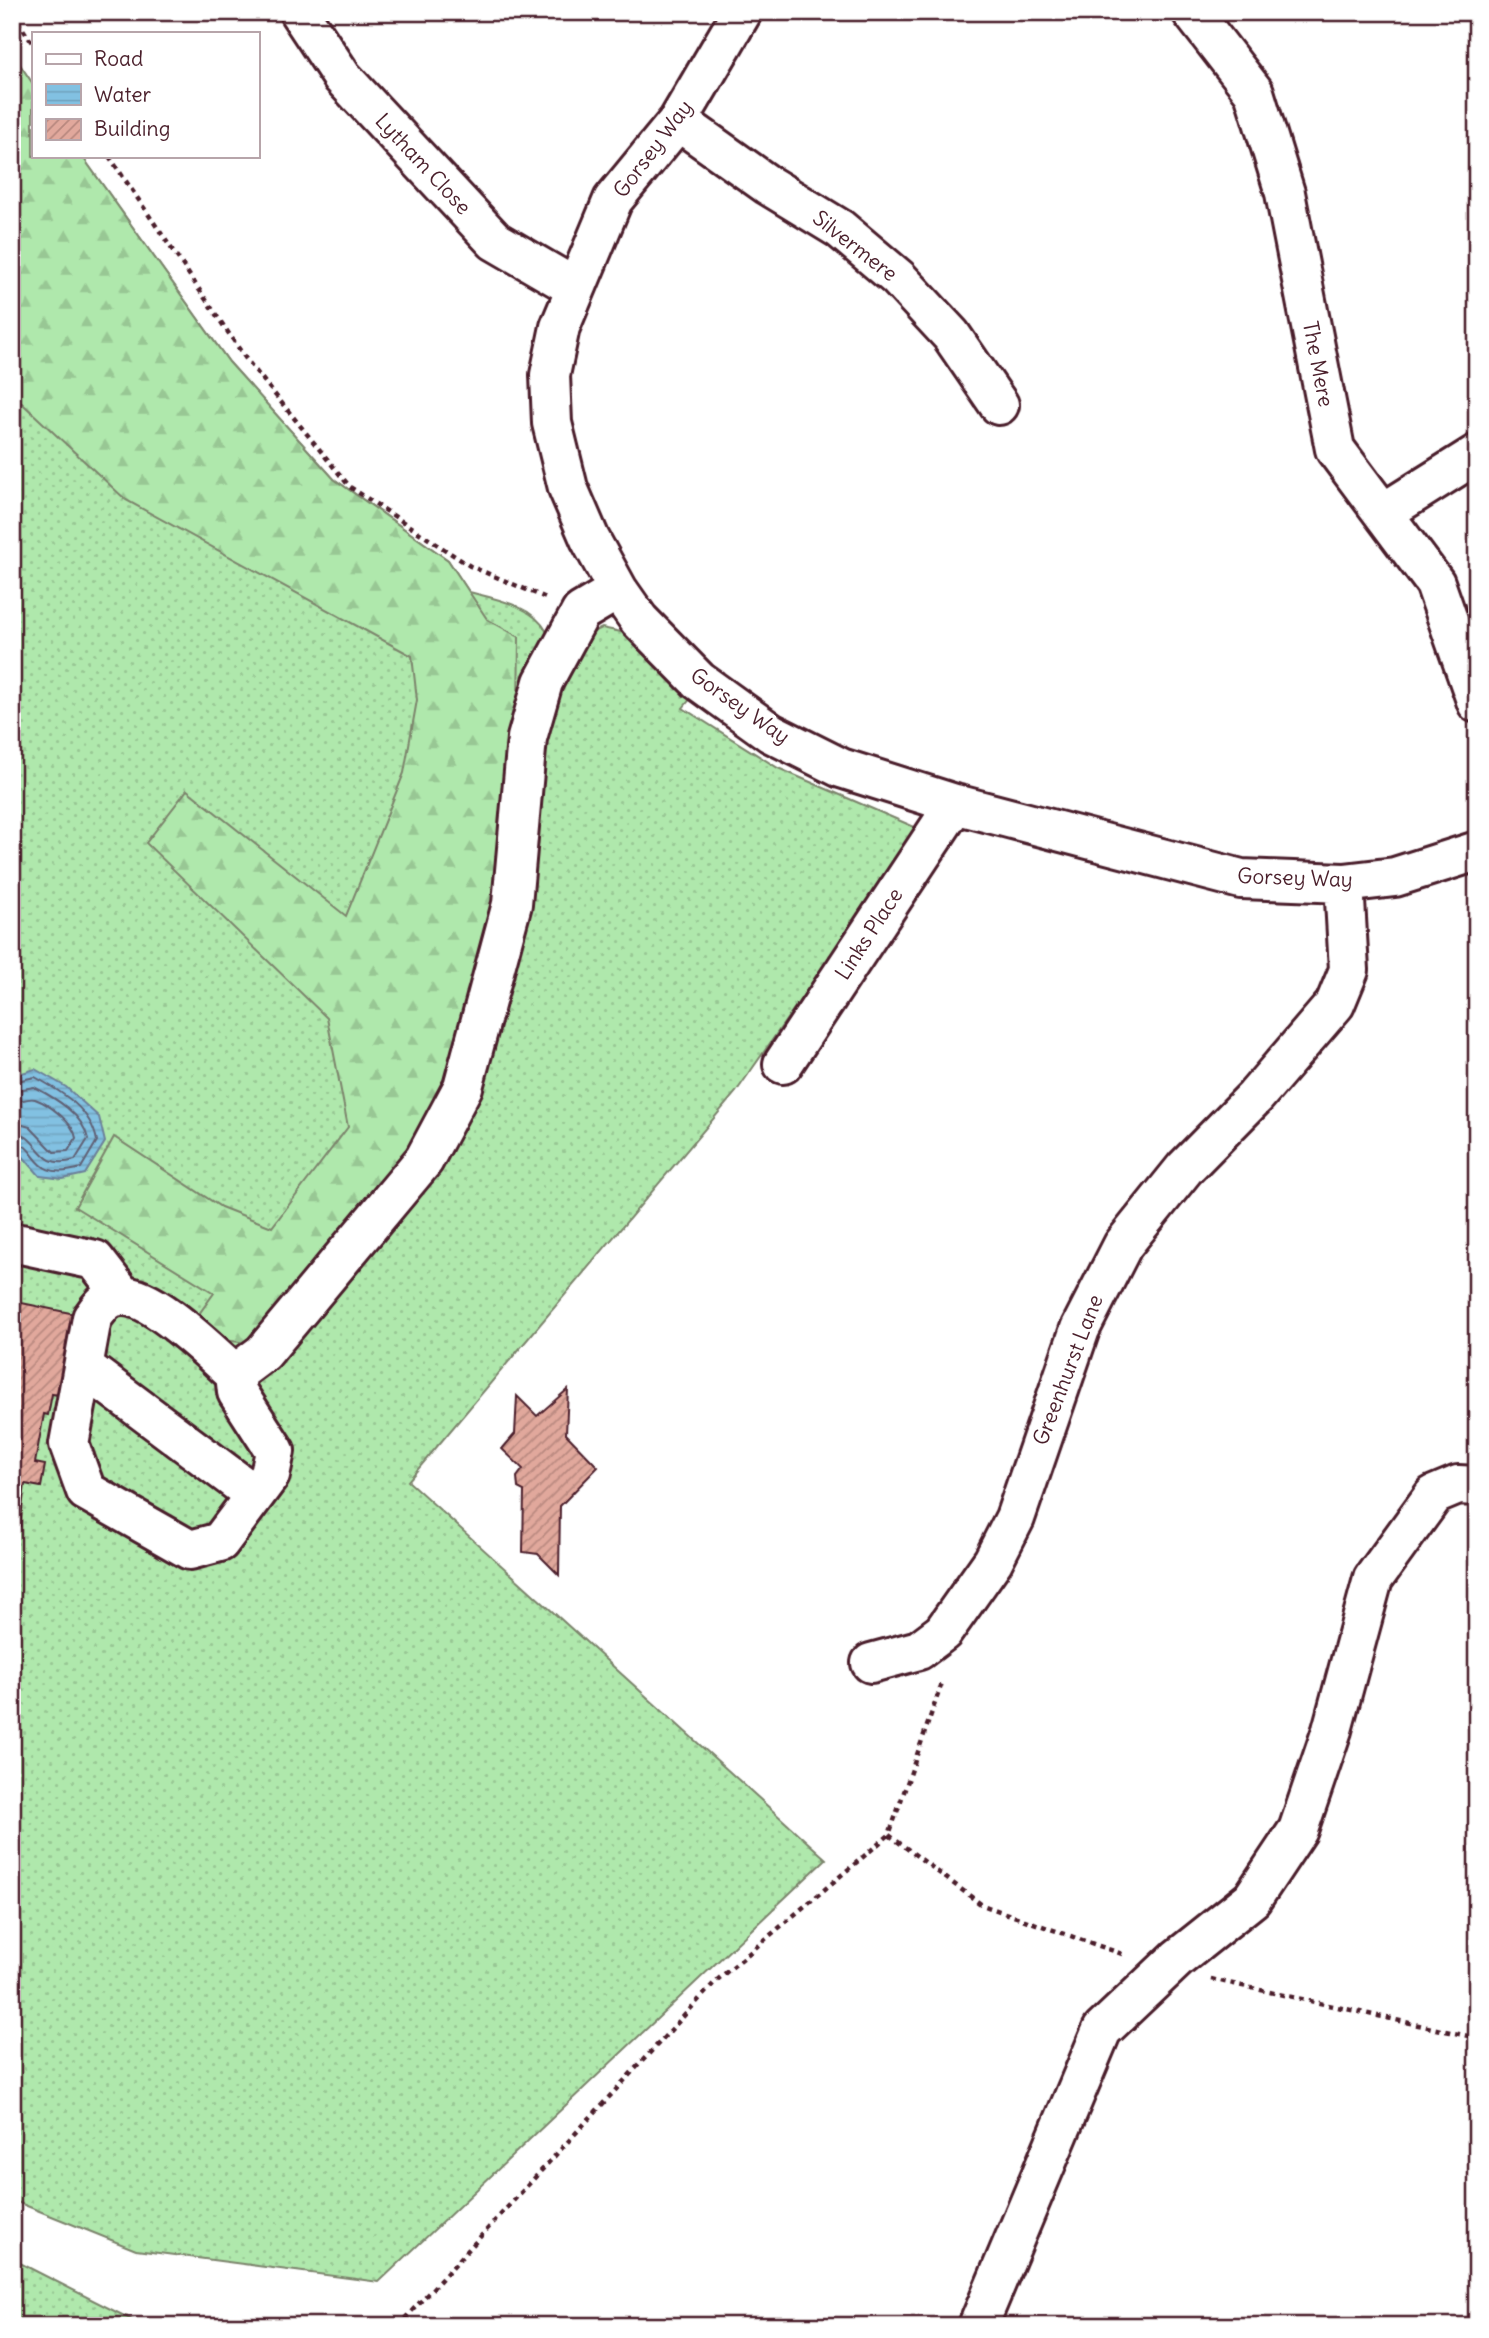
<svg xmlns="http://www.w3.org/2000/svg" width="1489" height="2338" viewBox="0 0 1489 2338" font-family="Delius,sans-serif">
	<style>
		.grass { fill: url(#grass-dots); stroke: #7c846c; stroke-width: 2 }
		.forest { fill: url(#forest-firs); stroke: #7c846c; stroke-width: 2 }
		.water { fill: url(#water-rules); stroke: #6c8099; stroke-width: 2 }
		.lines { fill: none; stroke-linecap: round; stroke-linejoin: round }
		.shore { stroke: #606074; stroke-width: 2 }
		.building { fill: url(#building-hatch); stroke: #4a1f2b; stroke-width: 2 }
		.minor-casing { stroke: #4a1f2b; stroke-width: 44 }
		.path { stroke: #4a1f2b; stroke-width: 4.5; stroke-dasharray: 5 5; stroke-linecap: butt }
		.minor { stroke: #fff; stroke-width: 38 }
		.labels { text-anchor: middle; stroke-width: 7; stroke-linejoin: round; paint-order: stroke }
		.street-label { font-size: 21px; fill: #4a1f2b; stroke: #fff }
	</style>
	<defs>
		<pattern id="grass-dots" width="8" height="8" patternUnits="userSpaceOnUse" patternTransform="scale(1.75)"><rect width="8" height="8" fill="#afe8ac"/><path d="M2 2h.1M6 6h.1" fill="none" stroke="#98c794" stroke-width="1.8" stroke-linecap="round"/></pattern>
		<pattern id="forest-firs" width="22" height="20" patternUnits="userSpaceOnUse" patternTransform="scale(1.75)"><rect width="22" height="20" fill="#afe8ac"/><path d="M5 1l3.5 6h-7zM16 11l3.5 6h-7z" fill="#98c794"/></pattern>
		<pattern id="water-rules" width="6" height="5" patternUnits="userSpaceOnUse" patternTransform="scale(1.75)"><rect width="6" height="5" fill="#82c1e2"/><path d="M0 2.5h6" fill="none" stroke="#72a5c2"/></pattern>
		<pattern id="building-hatch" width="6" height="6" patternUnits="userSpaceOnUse" patternTransform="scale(1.75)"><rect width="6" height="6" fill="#e1a89c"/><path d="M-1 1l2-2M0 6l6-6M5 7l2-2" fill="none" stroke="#b8887f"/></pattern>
	</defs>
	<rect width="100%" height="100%" fill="#fff"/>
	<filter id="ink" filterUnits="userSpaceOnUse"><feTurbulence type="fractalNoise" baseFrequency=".0143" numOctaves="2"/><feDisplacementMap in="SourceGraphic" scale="14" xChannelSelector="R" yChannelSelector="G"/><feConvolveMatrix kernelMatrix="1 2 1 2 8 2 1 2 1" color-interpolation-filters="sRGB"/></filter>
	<g filter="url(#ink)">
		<path class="grass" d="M12,53L33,84V156H82L229,362L334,479L448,560L469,592C497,599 532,605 547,632L534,660L602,628L626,633L691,698L683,708L778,768L919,829L736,1092L408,1481L826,1859L379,2282L136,2250L12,2200Z
			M12,2259L144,2326H12Z"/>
		<path class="forest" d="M12,53L33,84V156H82L229,362L334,479L448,560L487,619L519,637L518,713L506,874L473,1018L409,1158L256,1344L223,1340L199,1314L214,1293L75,1207L114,1137L221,1207L272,1227L348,1127L327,1018L146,843L187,790L346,916L404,773L417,700L412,656L126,500L12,394Z"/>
		<path class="water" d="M35,1069L66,1087L99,1117L105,1142L85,1174L63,1179L40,1176L12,1144V1076Z"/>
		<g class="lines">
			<path class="shore" d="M12,1082L35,1077C62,1092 91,1109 97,1141L81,1168C29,1183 41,1145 12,1141
				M12,1091L34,1087C55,1098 83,1114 88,1139L75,1160C35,1172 42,1134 12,1132
				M12,1102C20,1102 28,1097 35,1099C49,1104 74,1123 76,1138L68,1151L54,1152L30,1127L12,1122"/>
		</g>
		<path class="building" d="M12,1301L80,1315L64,1396L52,1394L48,1415L44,1414L35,1463L45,1465L41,1487L25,1484L20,1526L12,1524Z
			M568,1389L566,1434L598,1467L560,1506L559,1575L538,1554L523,1552L524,1491L518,1488L517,1477L523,1469L502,1449L515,1434L517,1396L537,1416Z"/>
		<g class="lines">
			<defs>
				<path id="minor" d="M299,12L342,77L495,241L574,287
					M742,12L678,121L613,200L560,327L550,375L552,423L568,488L590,539L618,590L639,620L699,681L771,733L841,768L955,804L1241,879L1344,883L1395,877L1477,851
					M1192,12L1254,92L1285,193L1335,449L1435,583L1477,703
					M678,121L768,185L840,229L898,278L951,335L999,405
					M1383,513L1477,454
					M783,1064L955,804
					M21,1244L95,1260L122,1295
					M84,1367L255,1495
					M235,1374C211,1353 153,1294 121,1296C106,1297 100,1307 92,1318L69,1444L86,1491L190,1550L220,1542L270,1475L275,1451L237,1392L235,1374L263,1353L424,1160L463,1087L512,904L527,738L543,682L581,612L618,590
					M871,1663L919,1650L943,1632L993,1561L1015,1518L1080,1329L1123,1245L1185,1168L1255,1097L1335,1004L1349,970L1344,883
					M978,2326L1102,2030L1178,1958L1252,1899L1298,1830L1332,1730L1373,1579L1434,1495L1458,1485L1477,1486"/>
			</defs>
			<use href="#minor" class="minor-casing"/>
			<path class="path" d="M12,13L33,44
				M109,156L246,359L350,487L470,566L546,598
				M889,1835L982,1905L1125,1955
				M1211,1979L1477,2038
				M398,2326L716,1981L889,1835L942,1683"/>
			<use href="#minor" class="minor"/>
		</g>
	</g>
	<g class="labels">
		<g class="street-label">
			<text transform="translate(653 149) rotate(-53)" y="7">Gorsey Way</text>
			<text transform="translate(423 164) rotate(47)" y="7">Lytham Close</text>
			<text transform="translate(855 246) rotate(38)" y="7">Silvermere</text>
			<text transform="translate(1318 364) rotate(79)" y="7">The Mere</text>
			<text transform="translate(740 706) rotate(35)" y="7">Gorsey Way</text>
			<text transform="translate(1295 878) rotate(2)" y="7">Gorsey Way</text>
			<text transform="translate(869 934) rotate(-57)" y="7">Links Place</text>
			<text transform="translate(1068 1370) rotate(-69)" y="7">Greenhurst Lane</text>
		</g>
	</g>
	<rect width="1489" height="2338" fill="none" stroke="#fff" stroke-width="42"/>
	<rect x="21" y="21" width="1447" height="2296" fill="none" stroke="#4a1f2b" stroke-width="2.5" filter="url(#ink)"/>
	<rect x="32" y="32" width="228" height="126" fill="#ffffff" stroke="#b7a5aa" stroke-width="2"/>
	<rect x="46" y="54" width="35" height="10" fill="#ffffff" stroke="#b7a5aa" stroke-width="2"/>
	<text x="94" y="66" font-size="21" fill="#4a1f2b">Road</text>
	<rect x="46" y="84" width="35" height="21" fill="url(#water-rules)" stroke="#b7a5aa" stroke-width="2"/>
	<text x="94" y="102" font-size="21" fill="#4a1f2b">Water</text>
	<rect x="46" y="119" width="35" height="21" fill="url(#building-hatch)" stroke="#b7a5aa" stroke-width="2"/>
	<text x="94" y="136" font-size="21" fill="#4a1f2b">Building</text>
</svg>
